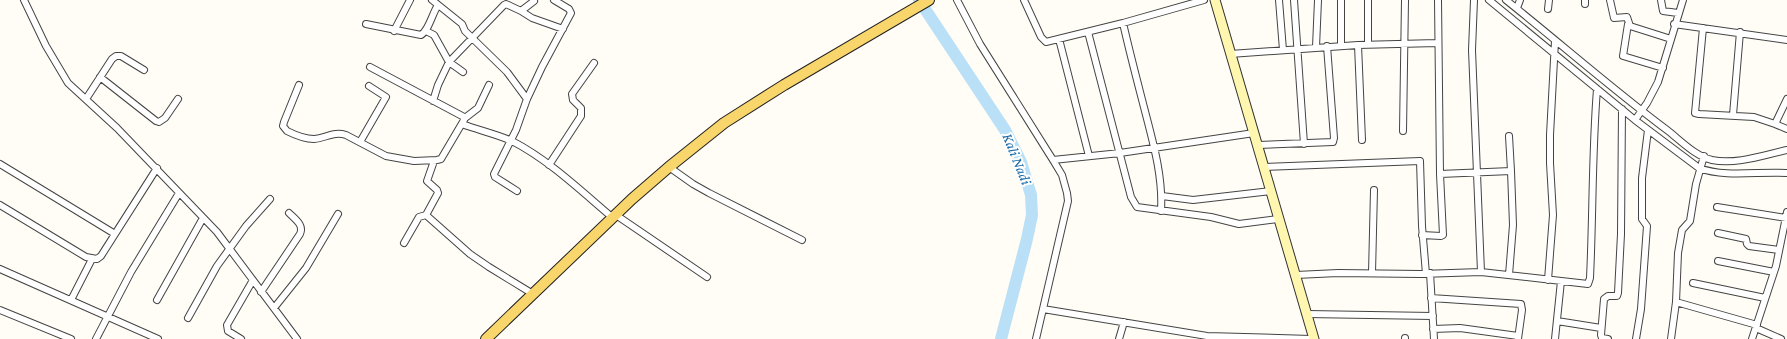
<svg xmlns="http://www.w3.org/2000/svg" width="1787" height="339" viewBox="0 0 1787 339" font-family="'Crimson Pro',serif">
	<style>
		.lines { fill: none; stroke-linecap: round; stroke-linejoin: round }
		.river { stroke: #b9e0f7; stroke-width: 12 }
		.street-casing { stroke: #444; stroke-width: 8 }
		.secondary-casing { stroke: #333; stroke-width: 11 }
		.primary-casing { stroke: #222; stroke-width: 12 }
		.street { stroke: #fff; stroke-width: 6 }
		.secondary { stroke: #fff6b0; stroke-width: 9 }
		.primary { stroke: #f9d66b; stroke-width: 10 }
		.labels { text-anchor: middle; stroke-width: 4; stroke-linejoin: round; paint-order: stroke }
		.water-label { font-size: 15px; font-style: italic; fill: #1768a6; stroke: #fff }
	</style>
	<rect width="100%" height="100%" fill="#fffdf5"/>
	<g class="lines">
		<path class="river" d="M919,0L1005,130L1021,162L1031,195L1032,215L1027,239L1001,339"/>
		<defs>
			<path id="street" d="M24,0L46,46L68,83L117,128L217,232L297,339
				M432,0L462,24L465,31L507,72L527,99
				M957,0L980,44L1053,160L1062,175L1067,193L1068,201L1036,339
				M1024,0L1041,37L1046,42L1123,23L1204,0
				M1279,0L1283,50
				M1294,0L1304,144
				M1368,0V44
				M1438,0L1440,174L1511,171L1513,225L1509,275
				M1474,0L1472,50L1481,272
				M1489,0L1635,120L1699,168C1726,178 1759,171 1787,173
				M1506,0C1560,43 1612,89 1667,130C1680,140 1695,156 1712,160C1736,165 1764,155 1787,150
				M1585,0V4
				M1610,0L1614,18L1627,17L1630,26L1671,39
				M1661,0L1663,11L1678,13
				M1517,8L1520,0
				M1548,9L1549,0
				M521,11L532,18L563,29
				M1123,23C1130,54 1138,84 1146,115C1154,146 1163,178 1161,211
				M366,24L421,35C429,30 432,14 438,5
				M1628,24L1623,56L1663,68
				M1674,24L1787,40
				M1703,28L1695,113L1699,114L1754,117L1775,124L1787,99
				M394,31L410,0
				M426,31L434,35L449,62L463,72
				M1088,32L1131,197L1137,207L1211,217L1239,224L1278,219
				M1059,39L1089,156
				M1358,45L1362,140
				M1341,46V0
				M1316,47L1318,0
				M1230,54L1358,45L1437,43
				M100,77L156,121L159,122L165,118L178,99
				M299,85L284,122L283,126L287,131C295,135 305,139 314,139C326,138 334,131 346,135L386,156L414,161L437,160L441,159L464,120V117L370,67
				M86,99L112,59L116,56H121L144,70
				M433,101L438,85L449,62L504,5L506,4L521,11L534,1
				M1733,115L1740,32
				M465,118L478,108L489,85
				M1635,120L1647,103L1658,82L1683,0
				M462,124C478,130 496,134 512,141C549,160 581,191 613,218
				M1775,124L1787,129
				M1403,131L1405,0
				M1509,136L1511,171
				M360,142L386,97L369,86
				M1257,145L1333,142L1334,138L1327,46
				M1053,160L1120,153L1254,133
				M0,164L115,234
				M549,165L581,116V108L573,100L572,94L594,63
				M669,167L693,184L709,193L802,240
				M1263,167L1420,161L1422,226L1426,274
				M517,191L495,177L494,174L516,130L527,99L542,67L571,13L569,9L554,0
				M1162,196L1193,200L1271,191
				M0,205L86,257L97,259L101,256L157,168
				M1717,207L1786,218
				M426,215L438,193L437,190L427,181L434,161
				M616,215L707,277
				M1718,233L1746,239L1747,244L1749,246L1779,250
				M1422,235L1441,236L1443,235L1440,174
				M404,243L419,217L426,215L470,254L489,267L533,294
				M1718,261L1774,272
				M0,269L158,339
				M1372,273L1374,190
				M1430,273L1434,339
				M1296,275L1338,273L1421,274L1481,272L1588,284L1590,278C1593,215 1592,152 1597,89
				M1548,280L1553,215L1550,163V135L1555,41
				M1693,283L1765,298
				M261,292L300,234C304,225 296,220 289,213
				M1431,298L1521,304L1522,310L1518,339
				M71,300L92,259
				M157,300L203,218
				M1676,302L1757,325
				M274,308L306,268L338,214
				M1043,309L1207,336L1311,339
				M0,310L71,339
				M1307,314L1433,316
				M188,318L217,266L246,226L270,199
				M1557,321L1601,328
				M1756,328L1781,339
				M1433,329L1460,328L1518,336
				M1405,338V339
				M96,339L131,272L179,193
				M241,339L228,331L227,325L253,280
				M1119,339L1124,322
				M1555,339L1561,281
				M1608,339L1602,338L1601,335L1604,299L1608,296H1617L1618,293L1621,234L1622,109
				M1636,339L1641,309L1647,226L1642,219V178L1648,130
				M1671,339L1676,302L1678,253L1682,230L1690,221L1696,184L1704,156
				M1752,339L1776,266L1787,212"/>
			<path id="secondary" d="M1215,0L1314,339"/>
			<path id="primary" d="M486,339L632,199L669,167L724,123L784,85L929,0"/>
		</defs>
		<use href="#street" class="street-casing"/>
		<use href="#secondary" class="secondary-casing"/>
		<use href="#primary" class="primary-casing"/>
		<use href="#street" class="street"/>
		<use href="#secondary" class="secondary"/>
		<use href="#primary" class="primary"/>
	</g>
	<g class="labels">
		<g class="water-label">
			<text transform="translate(1017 159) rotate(68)" y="5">Kali Nadi</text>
		</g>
	</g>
</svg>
